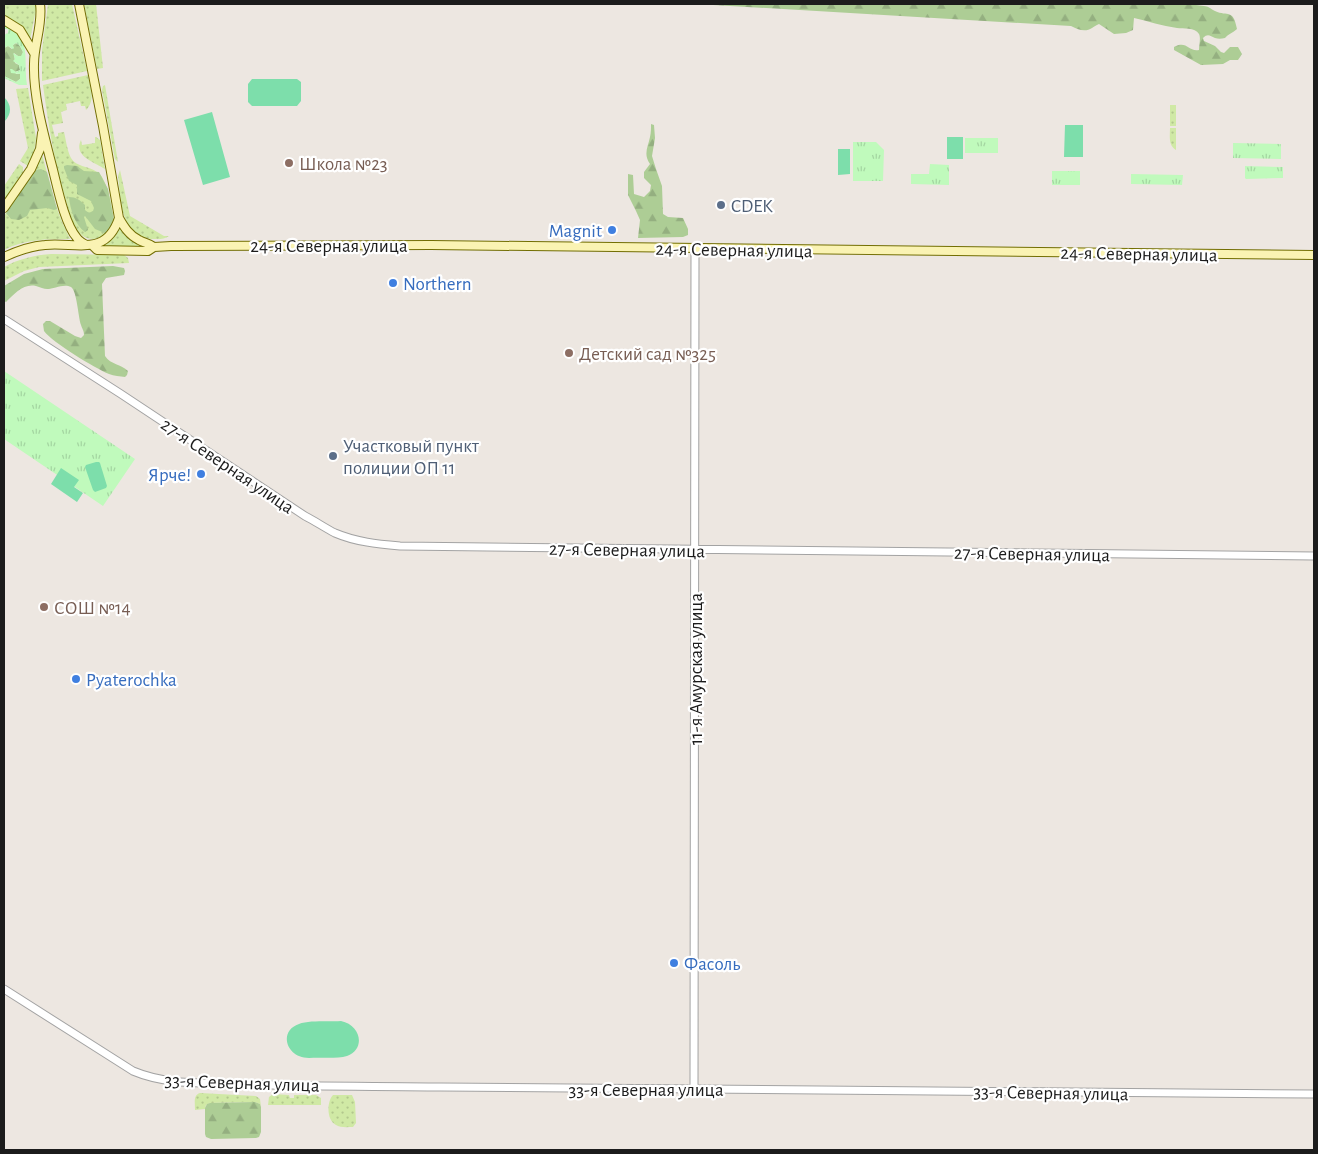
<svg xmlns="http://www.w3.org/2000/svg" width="1318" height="1154" viewBox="0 0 1318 1154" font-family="'Alegreya Sans',sans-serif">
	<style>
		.grass { fill: url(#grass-dots) }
		.forest { fill: url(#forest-firs) }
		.park { fill: url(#park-tufts) }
		.pitch { fill: #7ddeab }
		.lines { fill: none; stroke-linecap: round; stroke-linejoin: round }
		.tertiary-casing { stroke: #a3a3a3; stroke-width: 9 }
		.secondary-casing { stroke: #726e03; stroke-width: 10 }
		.tertiary { stroke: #fff; stroke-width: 7 }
		.secondary { stroke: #faf3b3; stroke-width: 8 }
		.education-dot { fill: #8d6e63; stroke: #fff; stroke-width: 2 }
		.service-dot { fill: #5c6f8a; stroke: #fff; stroke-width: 2 }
		.shop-dot { fill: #3f7fe0; stroke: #fff; stroke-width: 2 }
		.labels { text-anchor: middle; stroke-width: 4.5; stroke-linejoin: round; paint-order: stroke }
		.education-label { font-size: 19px; fill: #785e54; stroke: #fff; text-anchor: start }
		.service-label { font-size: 19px; fill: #4e5e75; stroke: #fff; text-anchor: start }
		.shop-label { font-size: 19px; fill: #366cbe; stroke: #fff; text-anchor: start }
		.street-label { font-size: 19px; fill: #1c1c1c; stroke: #fff }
	</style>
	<defs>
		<pattern id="grass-dots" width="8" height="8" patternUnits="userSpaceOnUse" patternTransform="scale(1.25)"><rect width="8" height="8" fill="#d0e9a5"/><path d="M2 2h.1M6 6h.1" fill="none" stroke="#b2c78d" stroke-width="1.8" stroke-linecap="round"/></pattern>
		<pattern id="forest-firs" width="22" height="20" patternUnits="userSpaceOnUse" patternTransform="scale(1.25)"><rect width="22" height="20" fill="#adcd95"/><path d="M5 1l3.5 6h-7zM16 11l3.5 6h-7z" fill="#94af80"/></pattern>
		<pattern id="park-tufts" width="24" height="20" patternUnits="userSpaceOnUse" patternTransform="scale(1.25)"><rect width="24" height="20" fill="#c0fabc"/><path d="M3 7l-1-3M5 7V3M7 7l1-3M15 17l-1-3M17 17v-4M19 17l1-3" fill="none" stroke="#a4d6a1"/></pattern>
	</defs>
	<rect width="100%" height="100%" fill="#ede7e1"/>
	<path class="grass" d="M4,4H37L30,40C25,27 16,21 4,16Z
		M48,4H72L87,71L42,81V50Z
		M84,4H96L103,68L97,69Z
		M88,75C90,87 96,100 86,110L85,106H81L80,101L66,104L67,110L61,112L63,123L52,125L55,137L58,136V133L64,132C66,140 67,150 71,158C76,167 89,166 97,172C102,174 105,183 107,188C109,192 114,217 114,221C112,237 89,246 79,232C72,223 68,209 65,197C54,161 48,122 43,85Z
		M105,85L118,162L115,159L102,90L103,86Z
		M28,88L36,138C35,148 33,157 28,166L20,161L28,148L16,89Z
		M1170,105H1176V126H1170Z
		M1170,128H1176V150C1168,145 1170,136 1170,128Z
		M95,137H96L100,140L105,169C94,162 73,156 81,140L82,145L95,143Z
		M42,154L55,203L62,222L70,239C47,239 25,239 4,250V216L26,184Z
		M19,164L23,167V173L4,200V186Z
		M120,170L130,216L164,236H169C164,240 157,239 151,239C120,236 121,199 118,176Z
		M120,227C127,239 135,243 148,247L99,246C111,243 115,238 120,227Z
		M51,254L124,255L128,258L129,263L39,267L24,271L4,281V267C18,259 35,255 51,254Z
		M200,1093L256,1096L260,1099L261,1107L260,1104L255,1102L210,1103L206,1105L205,1109L195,1110C195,1103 193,1095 200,1093Z
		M273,1094L289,1095L290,1098H294V1095H316L321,1098V1105H268L269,1097Z
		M333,1095H352L355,1102L356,1123L353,1127C348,1127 340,1128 336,1125C326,1120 327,1101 333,1095Z"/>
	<path class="forest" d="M696,4H1188C1194,5 1198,5 1204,6C1208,6 1211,9 1215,11C1228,17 1233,8 1237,29C1233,33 1228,34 1225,38C1221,39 1218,39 1215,38C1210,36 1208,33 1203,38L1204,41L1215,46L1221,52L1224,53L1230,47H1238L1242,54L1238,60H1230L1223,64L1201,65L1174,50V47C1187,40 1188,52 1199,50C1199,45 1201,38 1199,34C1195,27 1183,29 1177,28C1162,26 1148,21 1134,18L1133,30L1126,33L1114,34L1099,24C1096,25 1094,27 1092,28C1085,33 1077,29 1071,26Z
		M16,43L20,46L23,52L22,56H18L14,53L15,63L19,65L20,70L15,72L16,74H20V79L16,82L4,76V48L8,46L12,49L13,45Z
		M651,124L654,125L655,138L652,156L656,169L662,186L663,214L668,217L683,218L688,229V235L683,237L638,238L640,220L636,211L628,195V174L633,175L634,194L644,197L650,191L651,185L644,178V172L650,164C643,154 648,147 650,137C651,133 651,128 651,124Z
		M67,165L77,166L84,171L99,172L108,189L114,221L112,228L107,234L95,229L85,216L84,217L88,230L85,232C75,225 70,209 69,197C76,197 80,200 85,205V210C88,213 90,213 93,211L94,208L91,201L77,194V185L69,181L64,168V166Z
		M41,169L47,172L57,209L54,210L47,208L30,210L27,216L19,220L11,219L6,213L33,174L36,170Z
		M113,266L124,268L125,271L124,275L106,278L102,284L105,356C111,365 121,364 128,371L127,375L125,377C120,376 114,376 109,374C95,368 53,343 44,331L43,324L46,321H50L75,336L81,338L84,335C84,330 82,329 81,325C78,316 77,291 71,287C64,283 54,289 47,289C44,289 40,287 36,286C24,283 14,294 6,302L4,301V286L24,274L43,269Z
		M255,1102L260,1104L261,1107V1132L259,1137L256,1138L211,1139L206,1137L205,1134V1108L207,1104L210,1103Z"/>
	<path class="park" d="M4,23C33,40 23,57 27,85H19L4,78V76L16,82L20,79V74L11,73L10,69H12L16,72L20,70L19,65L13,61L15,59L13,53L18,56H21L23,52L20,46L16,43L13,45L14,48L13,49L8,46L4,48V35L8,33V29H4Z
		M965,138H998V153H965Z
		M853,142H876L884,150L883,181H853Z
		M1233,143L1281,144V159L1233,158Z
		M930,164L949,165V185L911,184V174H929Z
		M1245,166L1283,167V178L1246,179L1245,178Z
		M1052,171H1080V185H1052Z
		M1131,174L1183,175L1182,185L1131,184Z
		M4,371L135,459L103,506L4,439Z"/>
	<path class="pitch" d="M252,79H297L301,82V101L297,106H252L248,102V84Z
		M4,97C12,105 12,114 4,122Z
		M212,112L230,177L203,185L184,120Z
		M1065,125H1083V157H1064Z
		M947,137H963V159H947Z
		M838,149H850V174L838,175Z
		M96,462H99L100,463L107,486L106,488L95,492L93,490L85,467L86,465Z
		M61,468L79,480L74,487L83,493L77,502L51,484Z
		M341,1021C361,1025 366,1049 347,1056C337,1059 320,1057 309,1058C286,1058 278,1031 299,1024C309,1020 329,1022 341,1021Z"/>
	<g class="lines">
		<defs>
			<path id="tertiary" d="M4,319L121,394L305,516C315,521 325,528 335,533C356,542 378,544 400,546C705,552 1010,552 1314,556
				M4,989L133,1071C166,1085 203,1083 238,1084C306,1087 373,1086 441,1087C732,1090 1023,1091 1314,1094
				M694,1089L695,248"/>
			<path id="secondary" d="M40,4C43,24 34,44 34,64C33,96 44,135 52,166C57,185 64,223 77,238C79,241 83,243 86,245
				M4,20L20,30L34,53
				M4,208L31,169L40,149L42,133
				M119,218C124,227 129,235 139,240C144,243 149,243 154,247
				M92,245L97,250L148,251L154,247L171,246L431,245L1314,255
				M4,257C17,251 31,246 45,245C77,242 106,257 119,218L103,126L79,4"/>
		</defs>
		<use href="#tertiary" class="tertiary-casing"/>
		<use href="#secondary" class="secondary-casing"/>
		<use href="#tertiary" class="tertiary"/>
		<use href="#secondary" class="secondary"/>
	</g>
	<g class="education-dot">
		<circle cx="289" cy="163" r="5"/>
		<circle cx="569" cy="353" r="5"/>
		<circle cx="44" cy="607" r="5"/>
	</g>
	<g class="service-dot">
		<circle cx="721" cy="205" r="5"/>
		<circle cx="333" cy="456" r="5"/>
	</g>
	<g class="shop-dot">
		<circle cx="612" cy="230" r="5"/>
		<circle cx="393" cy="283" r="5"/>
		<circle cx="201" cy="474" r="5"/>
		<circle cx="76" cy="679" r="5"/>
		<circle cx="674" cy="963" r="5"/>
	</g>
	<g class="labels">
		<g class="education-label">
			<text x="299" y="170">Школа №23</text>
			<text x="579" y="360">Детский сад №325</text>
			<text x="54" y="614">СОШ №14</text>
		</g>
		<g class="service-label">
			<text x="731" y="212">CDEK</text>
			<text x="343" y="452">Участковый пункт<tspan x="343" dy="22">полиции ОП 11</tspan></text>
		</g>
		<g class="shop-label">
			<text x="602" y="237" text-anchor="end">Magnit</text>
			<text x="403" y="290">Northern</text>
			<text x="191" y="481" text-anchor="end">Ярче!</text>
			<text x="86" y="686">Pyaterochka</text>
			<text x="684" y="970">Фасоль</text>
		</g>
		<g class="street-label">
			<text x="329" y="252">24-я Северная улица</text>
			<text transform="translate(734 249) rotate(1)" y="7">24-я Северная улица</text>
			<text transform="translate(1139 253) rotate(1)" y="7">24-я Северная улица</text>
			<text transform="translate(228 465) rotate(34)" y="7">27-я Северная улица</text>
			<text transform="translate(627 549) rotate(1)" y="7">27-я Северная улица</text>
			<text transform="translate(1032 553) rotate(1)" y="7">27-я Северная улица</text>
			<text transform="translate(695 669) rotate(-90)" y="7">11-я Амурская улица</text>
			<text transform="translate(242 1082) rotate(2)" y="7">33-я Северная улица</text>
			<text x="646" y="1096">33-я Северная улица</text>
			<text transform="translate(1051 1092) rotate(1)" y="7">33-я Северная улица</text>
		</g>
	</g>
	<rect width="1318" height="1154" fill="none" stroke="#1c1c1c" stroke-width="10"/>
</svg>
